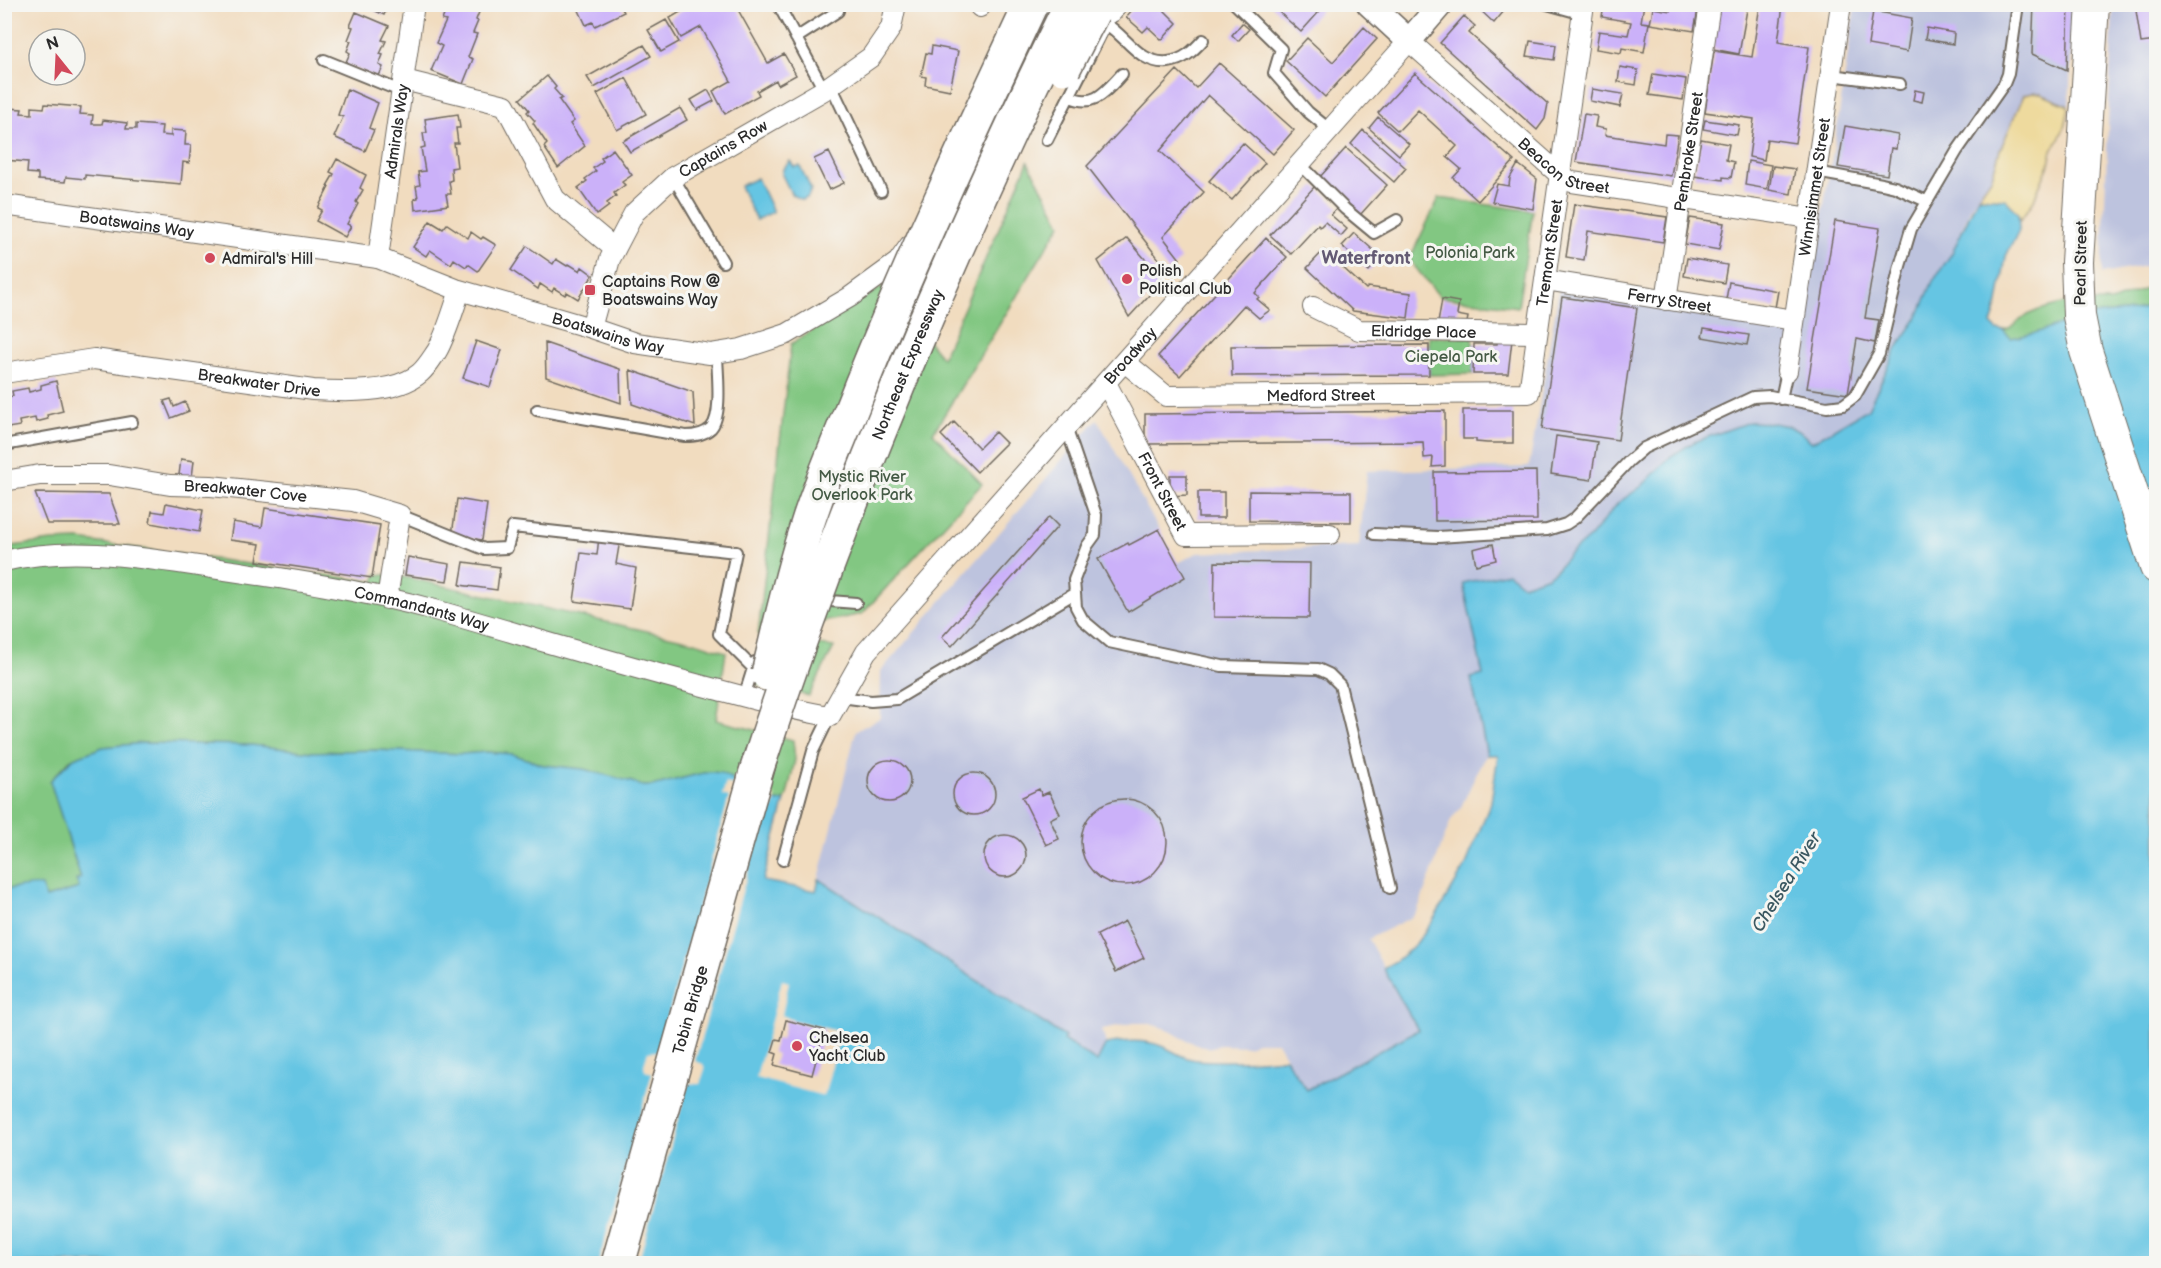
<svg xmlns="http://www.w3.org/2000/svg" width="2161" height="1268" viewBox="0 0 2161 1268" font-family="'Balsamiq Sans',sans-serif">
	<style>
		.industrial { fill: #bdc3de }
		.green { fill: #82c782; stroke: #567956; stroke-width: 1.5 }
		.sand { fill: #eeda9e; stroke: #8c8264; stroke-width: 1.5 }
		.water { fill: #65c5e3; stroke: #487887; stroke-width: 1.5 }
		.pier { fill: #f1dcbf }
		.building { fill: #cbb1f9 }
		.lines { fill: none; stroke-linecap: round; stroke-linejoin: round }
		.service-casing { stroke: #70695f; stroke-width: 14 }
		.minor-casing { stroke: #70695f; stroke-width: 22 }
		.tertiary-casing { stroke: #70695f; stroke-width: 27 }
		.primary-casing { stroke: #70695f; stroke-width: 34 }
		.motorway-casing { stroke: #70695f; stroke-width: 36 }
		.service { stroke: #fff; stroke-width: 10 }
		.minor { stroke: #fff; stroke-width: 20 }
		.tertiary { stroke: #fff; stroke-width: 24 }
		.primary { stroke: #fff; stroke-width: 32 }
		.motorway { stroke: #fff; stroke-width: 33 }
		.motorway-bridge-casing { stroke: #70695f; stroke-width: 36; stroke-linecap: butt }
		.motorway-bridge { stroke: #fff; stroke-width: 33 }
		.poi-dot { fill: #d1495b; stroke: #f6f6f2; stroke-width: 2 }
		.labels { text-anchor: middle; stroke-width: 6; stroke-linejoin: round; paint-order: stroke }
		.street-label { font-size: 16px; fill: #2b2b2b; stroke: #f6f6f2 }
		.park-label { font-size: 16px; fill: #455a45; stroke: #f6f6f2 }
		.poi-label { font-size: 16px; fill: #2b2b2b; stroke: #f6f6f2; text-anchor: start }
		.neighbourhood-label { font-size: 18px; font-weight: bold; fill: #635a73; stroke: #f6f6f2 }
		.water-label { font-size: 18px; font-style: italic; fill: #3c5962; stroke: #f6f6f2 }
	</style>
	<rect width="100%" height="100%" fill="#f6f6f2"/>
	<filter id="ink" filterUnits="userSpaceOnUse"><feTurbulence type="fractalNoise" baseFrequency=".0167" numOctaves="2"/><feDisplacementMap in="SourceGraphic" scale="12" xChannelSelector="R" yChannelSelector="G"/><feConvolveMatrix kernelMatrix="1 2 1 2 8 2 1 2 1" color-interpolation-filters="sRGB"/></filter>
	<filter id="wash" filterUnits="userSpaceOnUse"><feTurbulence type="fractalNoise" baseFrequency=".008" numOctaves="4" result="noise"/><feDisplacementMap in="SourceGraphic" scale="24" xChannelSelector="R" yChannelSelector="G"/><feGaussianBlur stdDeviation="1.35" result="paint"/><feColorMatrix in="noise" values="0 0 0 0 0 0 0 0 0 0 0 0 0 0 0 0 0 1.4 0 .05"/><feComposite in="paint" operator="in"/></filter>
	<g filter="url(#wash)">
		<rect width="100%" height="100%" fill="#f1dcbf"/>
		<path class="industrial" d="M1855,5H2073L2069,109L2067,105L2041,94L2024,96L2000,150L1992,177L1972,205L1952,253L1933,281L1918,317L1898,346L1868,409L1812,442L1800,432L1788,426L1773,423L1749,422L1694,442L1671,456L1642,486L1618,503L1590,537L1548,576L1523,585L1509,574L1538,712L1471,678L1487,755L1482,762L1461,807L1451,820L1417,912L1412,917L1368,939L1418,1030L1307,1090L1297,1077L1277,1042H1257L1248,1046L1220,1045L1207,1048L1184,1039L1167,1029L1147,1023H1134L1102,1029L1106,1044L1097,1062L819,879L856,731L880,718L881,671L1097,419L1178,563L1197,553L1359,546L1367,471L1529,467L1559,290L1803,328L1838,122Z
			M2113,5H2156V264L2102,274Z"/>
		<path class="green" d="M1028,162L1061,224L933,433L982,484L862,614L758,635L791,344L883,286L942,358Z
			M1439,198L1533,211L1518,307L1440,297L1409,260Z
			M2156,285V303C2135,315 2111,311 2088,316C2061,323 2039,335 2011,338L2003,331L2009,329L2027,315L2039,310L2070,302H2111Z
			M1429,337H1473V374L1429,375Z
			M79,540L374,582L377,574L404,577L692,641L726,652L716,720L793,740L795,760L787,795L785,800L778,802L721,773L711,772L699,774L652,786H642L632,782L583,769L543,765L512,754L487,752L462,754L375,750L312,752L251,745L144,743L103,747L70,760L50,781L81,879L79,888L46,898L41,886L5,889V547L52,541Z
			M766,638L834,647L809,696L755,684Z"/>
		<path class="sand" d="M2033,93L2041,94L2067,105L2069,109L2065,127L2052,151L2048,167L2032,204L2020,220L2018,213L2005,199L1978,197L1992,177L2000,150L2024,95Z"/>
		<path class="water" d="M790,161L794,167L800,166L811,189L808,197L802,200L792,195L782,175L783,169Z
			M757,178L773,212L756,220L740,186Z
			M1978,197L2005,199L2018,213L2019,230L2006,256L1998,303L1991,324L1997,330L2003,331L2011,338C2039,335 2061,323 2088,316C2111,311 2135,315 2156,303V1263H5L4,889C18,889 28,884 41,886L46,898L79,888L76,880L81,878L50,781L74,758L103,747L144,743L251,745L312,752L375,750L462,754L487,752L512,754L543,765L583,769L632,782L642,786H652L699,774L711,772L721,773L778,802L785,800L763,881L816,891L819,879L1065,1037L1063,1040L1097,1062L1106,1044C1123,1041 1144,1039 1161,1046C1170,1049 1178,1055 1187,1058C1208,1064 1262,1060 1285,1058L1307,1090L1418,1030L1383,968L1396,961L1415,945L1432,922L1465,867L1491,802L1498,755H1487L1471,678L1483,675L1463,583L1508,573L1523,585L1548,576L1556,570L1570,554L1590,537L1618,503L1642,486L1671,456L1694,442L1749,422L1773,423L1788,426L1800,432L1812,442L1868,409L1898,346L1918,317L1933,281L1952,253Z"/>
		<path class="pier" d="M735,776L776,797L773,809L766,807L695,1061L703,1064L705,1069L700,1084H688L638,1264L598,1263L652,1073L645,1071L644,1065L648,1052L658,1051L729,797L722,795L726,783L733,785Z
			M782,980L789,982L782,1015L793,1020L841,1032L824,1096L756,1078Z"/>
		<g id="blocks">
			<path class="building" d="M361,4H389L384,15Z
				M445,4H478L477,6L481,7L476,20L478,21L473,33L477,34L468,57L473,59L463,84L431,71L442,46L436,43L446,21L442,20L447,8L444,6Z
				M576,4H631L622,9L624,12L595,26L593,22L586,25Z
				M694,4H743L737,8L768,63L784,54L796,75L778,85L776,80L757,91L759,95L725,114L713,91L731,81L701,27L681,38L670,18Z
				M1137,4H1167L1168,6L1164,10L1177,23L1162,40L1148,27L1143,32L1126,17Z
				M1270,4H1326L1301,32Z
				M1479,4H1510L1494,23L1477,7Z
				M1604,4H1644L1641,22L1649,23L1644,52L1622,48L1621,53L1596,49L1599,31L1628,35L1631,22L1602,17Z
				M1671,4H1699L1694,31L1650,24L1653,8L1670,11Z
				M1720,4H1748L1739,54L1713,49Z
				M1903,4H1923L1922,9Z
				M2034,4H2069L2067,70L2032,54Z
				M2135,4H2156V41L2141,43Z
				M1760,5H1783L1778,42L1809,47L1795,143L1767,139L1764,160L1749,157L1754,119L1705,112L1714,51L1752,57Z
				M1873,11L1912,18L1907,52L1868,45Z
				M356,12L389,26L382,40L386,41L380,54L383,55L379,65L383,67L378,78L345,64L350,53L347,51L351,41L348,40L353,27L350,26Z
				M1464,16L1475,26L1469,33L1548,104L1545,119L1537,130L1440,43Z
				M666,20L679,42L661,52L648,30Z
				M1242,23L1249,29L1238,41L1232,35Z
				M1364,27L1377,39L1325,97L1286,61L1307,38L1333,62Z
				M1927,28L1954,33L1953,44L1925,39Z
				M1530,41L1556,45L1554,60L1527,56Z
				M644,45L651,56L594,88L587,77Z
				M932,46L958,51L950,90L925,85L926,77L921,76L926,53L931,54Z
				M1219,63L1294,130L1273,154L1208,95L1160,151L1204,192L1163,237L1180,259L1169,272L1087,166L1177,70L1196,88Z
				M1620,67L1638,70L1636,85L1618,82Z
				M1415,73L1514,161L1478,201L1453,178L1461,169L1447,157L1457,146L1418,110L1398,131L1378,113Z
				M1653,74L1686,79L1683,100L1649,95Z
				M547,76L556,87L554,89L562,98L559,100L574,121L570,124L585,146L558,168L544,147L547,144L533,123L535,121L527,112L529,110L520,99Z
				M626,78L646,114L617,130L597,94Z
				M347,89L378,103L369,128L374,130L365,151L334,137L343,117L338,115Z
				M1592,89L1623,94L1620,107L1590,101Z
				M708,90L714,101L697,110L691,100Z
				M1915,90L1924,92L1922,102L1913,100Z
				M4,103L9,104L8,108L22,109L21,113L32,114V107L44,108L45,104L81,107L80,114L93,115L92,124H102L103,120L127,123L126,129H136V124L162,126L161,135L171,136V130L186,131L185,145H191L189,163L183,162L181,184L85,175V179L66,177L65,182L38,180V174L27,173L28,162L4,160Z
				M680,108L687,120L630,152L623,141Z
				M458,114L460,128H456L458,143H454L457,167L451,168L452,180L449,181L451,194H446L448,205L415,210L414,199L418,198L416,186L420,185L418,172L425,171L421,148L425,147L423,133H427L425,119Z
				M1584,114L1597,116L1595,127L1606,129L1605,135L1664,144L1665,134L1678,135L1671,176L1576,162Z
				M1378,117L1409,144L1399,155L1369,128Z
				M1705,120L1739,125L1737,135L1703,129Z
				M1845,126L1898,135L1896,149L1891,148L1887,175L1838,167Z
				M1363,130L1406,168L1394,182L1351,144Z
				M1701,139L1729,144L1726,160L1734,162L1731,178L1723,177V180L1694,176Z
				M1243,143L1265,163L1232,200L1209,181Z
				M1346,148L1387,185L1360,215L1319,178Z
				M613,149L632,175L622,182L625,185L614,193L616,196L607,203L609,206L597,215L578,188L587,181L585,179L596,171L593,168L603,161L601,158Z
				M829,152L844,183L829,190L814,159Z
				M337,159L366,175L360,188L363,190L356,202L358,204L347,224L351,226L345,237L316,221L322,210L318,208L329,187L327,186L334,174L330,172Z
				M1748,161L1771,165L1767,189L1745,185Z
				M1518,164L1537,179L1533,209L1492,202L1497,184L1509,186L1510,178Z
				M1773,166L1795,169L1791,194L1769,190Z
				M1315,186L1338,207L1331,215L1347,229L1341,236L1325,222L1320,227L1318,225L1291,254L1270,235Z
				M1574,204L1667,217L1663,242L1588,231L1584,260L1566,257Z
				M1690,218L1724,223L1719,250L1685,244Z
				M430,221L443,229L447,224L468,238L471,232L481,239L483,237L496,245L478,271L468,264L466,267L454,259L451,264L430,250L426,256L413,247Z
				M1835,221L1880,228L1865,318L1879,320L1875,343L1857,339L1848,394L1807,388Z
				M1354,233L1381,257L1369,271L1342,246Z
				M1127,238L1163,280L1129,317L1098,261Z
				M1266,238L1287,257L1255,293L1259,297L1257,299L1270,310L1259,318L1244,305L1180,376L1158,356Z
				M527,246L553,264L556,259L567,266L569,264L580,271L582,267L593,275L578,299L567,292L565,295L554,288L552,292L540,284L538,289L511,270Z
				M1324,250L1366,289L1368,287L1411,293L1408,318L1353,311L1307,268Z
				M1687,258L1727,265L1724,283L1684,276Z
				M1729,282L1778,291L1775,308L1726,300Z
				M1562,297L1637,308L1618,440L1542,429Z
				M1442,299L1459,302L1457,315L1468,317L1466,328L1438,323Z
				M1704,328L1749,335L1747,345L1702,337Z
				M1498,338L1512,340L1508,374H1473L1474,344H1497Z
				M476,341L502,350L490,387L463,378Z
				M545,343L620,369L621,403L546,377Z
				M1429,345V375L1232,376L1231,346Z
				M630,370L693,392L695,426L632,404Z
				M56,381L63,411L47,415L48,419L36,422L35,418L19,421L20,426L8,428L7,424L4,425V398L13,396L12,391L28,388L29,392L41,389V385Z
				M171,399L174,407L185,402L189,411L171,418L164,401Z
				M1463,410H1513V443H1487L1476,442V439H1463Z
				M1445,411V466L1432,467L1433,457L1424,458L1423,442L1149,444L1145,436V414Z
				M954,422L979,448L995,432L1006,443L977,472L941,435Z
				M1556,436L1597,442L1591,480L1551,474Z
				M181,459L194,461L192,477L179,475Z
				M1536,471L1537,520L1435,521L1434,472Z
				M1170,475H1187V495L1170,496Z
				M1249,491L1351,492V522L1249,521Z
				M1198,492H1224V518H1198Z
				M35,493L109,494L120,524H47Z
				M457,499L487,504L482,540L452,535Z
				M166,503L203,510L199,532L150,523L152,511L164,513Z
				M265,508L380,525L372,578L257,561L260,544L230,540L233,522L262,527Z
				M1049,517L1058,526L952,646L942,637Z
				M1159,529L1185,577L1128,612L1098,559L1128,543L1129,545Z
				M599,537L620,540L616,564L636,568L630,609L574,601L581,553L597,555Z
				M1493,544L1496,560L1476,565L1473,549Z
				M408,557L450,564L447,581L405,575Z
				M464,562L500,567L497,590L460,585Z
				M1215,562L1310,563L1309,618L1214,617Z
				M868 781a21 21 0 1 1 42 0a21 21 0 1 1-42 0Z
				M953 794a21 21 0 1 1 42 0a21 21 0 1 1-42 0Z
				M1039,789L1042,795L1049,792L1060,814L1050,819L1059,839L1046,845L1022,797Z
				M1081 842a43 43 0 1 1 86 0a43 43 0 1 1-86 0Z
				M984 856a21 21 0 1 1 42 0a21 21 0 1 1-42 0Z
				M1125,921L1144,958L1116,972L1097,935Z
				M786,1020L824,1030L812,1075L774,1065L777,1054L772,1052L776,1039L781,1040Z"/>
		</g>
	</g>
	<g filter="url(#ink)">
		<use href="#blocks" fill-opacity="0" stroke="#70695f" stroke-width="1.5"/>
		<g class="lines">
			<defs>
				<path id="service" d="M778,4L824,90
					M1235,4L1281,49L1274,73L1308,112L1330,130
					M1547,4L1583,14
					M1106,24C1127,37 1140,65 1168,62C1184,60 1193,51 1203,40
					M796,38L838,11
					M324,60L403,92
					M1831,75L1900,84
					M831,85L881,191
					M1069,96C1094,109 1106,91 1122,74
					M1047,140L1112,12
					M1300,164L1345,209L1374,233L1397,220
					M1816,172L1882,184L1895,187L1926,201
					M673,177L723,262
					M1781,399L1787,371
					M537,410L685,436C694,436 704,435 711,428C723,415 717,371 717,353
					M1066,427L1096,515L1095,535L1087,546L1074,580L1076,607L1083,620L1109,642L1222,666L1318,669L1329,674L1340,685L1390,888
					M4,445L132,422
					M400,515L484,549L507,548L513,527L736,552L719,634L753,668
					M1374,534L1438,537L1547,530L1566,524L1575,518L1629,461L1644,448L1753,397L1770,396L1827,407L1843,405L1855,396L1879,354L1900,266L1911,229L1957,151L2004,84L2008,74L2018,4
					M817,600L856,603
					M744,697L755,662
					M841,697L871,701L897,699L1075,593
					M783,860L813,751L830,716"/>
				<g id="minor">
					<path d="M980,7L982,4"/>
					<path d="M1112,12L1117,4"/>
					<path d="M404,80L505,105L555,199L615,249"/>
					<path d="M1007,91L1054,4"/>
					<path id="s1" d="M4,205L378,258L456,289L591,328L635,343L710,354L741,349L787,334L850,297L898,262L910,245"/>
					<path id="s2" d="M378,258L414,4"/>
					<path id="s3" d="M1545,280L1794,320"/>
					<path id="s4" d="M1666,300L1710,4"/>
					<path id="s5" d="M1313,307L1359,330L1537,333"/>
					<path id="s6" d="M591,328L610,259L634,213L673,177L824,90L871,57L891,28L896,4"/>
					<path id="s7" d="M1125,362L1166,396L1529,393L1584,4"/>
					<path id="s8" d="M1787,371L1841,4"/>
					<path id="s9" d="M4,373L94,359L313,390C344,392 396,394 420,373C427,367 432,358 437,351C447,333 453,310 460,291"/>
					<path id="s10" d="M1106,383L1186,535L1330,534"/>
					<path id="s11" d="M4,481L40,475H109L170,485L211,486L353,501L400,515L387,599"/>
					<path id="s12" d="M4,561C74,545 142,558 212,568C287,579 362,590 435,610C530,637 624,666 719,690C756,700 792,710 830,716L866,652L1409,41L1560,175L1572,182L1809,218"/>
				</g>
				<path id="tertiary" d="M1369,4L1409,41L1441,4"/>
				<path id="primary" d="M2093,4L2077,262L2079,316L2086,351L2156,567"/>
				<g id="motorway">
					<path id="s13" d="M618,1264L761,756"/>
				</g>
			</defs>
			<use href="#service" class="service-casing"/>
			<use href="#minor" class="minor-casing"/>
			<use href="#tertiary" class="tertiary-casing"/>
			<use href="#primary" class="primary-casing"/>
			<use href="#motorway" class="motorway-casing"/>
			<use href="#service" class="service"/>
			<use href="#minor" class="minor"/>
			<use href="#tertiary" class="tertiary"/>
			<use href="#primary" class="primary"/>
			<use href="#motorway" class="motorway"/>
			<defs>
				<g id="motorway-bridge">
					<path d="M1064,68L1093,12"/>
					<path d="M768,674C780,624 791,574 807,525C822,477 843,432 861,385C913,256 972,130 1031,4"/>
					<path id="s14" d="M755,775C840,510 948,254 1071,4"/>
				</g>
			</defs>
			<use href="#motorway-bridge" class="motorway-bridge-casing"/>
			<use href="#motorway-bridge" class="motorway-bridge"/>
		</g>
	</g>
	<g class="poi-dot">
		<circle cx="210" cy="258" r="6"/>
		<circle cx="1127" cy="279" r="6"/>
		<rect x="584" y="284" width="12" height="12" rx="3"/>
		<circle cx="797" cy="1046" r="6"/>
	</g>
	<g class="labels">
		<g class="street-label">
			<text dy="6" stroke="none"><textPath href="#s2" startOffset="128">Admirals Way</textPath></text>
			<text dy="6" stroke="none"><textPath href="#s6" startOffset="234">Captains Row</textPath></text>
			<text dy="6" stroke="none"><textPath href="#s4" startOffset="150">Pembroke Street</textPath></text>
			<text dy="6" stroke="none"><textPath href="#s12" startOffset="1938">Beacon Street</textPath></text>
			<text dy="6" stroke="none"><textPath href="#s8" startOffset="186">Winnisimmet Street</textPath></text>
			<text dy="6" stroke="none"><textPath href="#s1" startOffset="134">Boatswains Way</textPath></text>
			<text dy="6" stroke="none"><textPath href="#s7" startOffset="558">Tremont Street</textPath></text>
			<text transform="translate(2080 263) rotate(-89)" y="6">Pearl Street</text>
			<text dy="6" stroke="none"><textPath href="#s3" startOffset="126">Ferry Street</textPath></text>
			<text dy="6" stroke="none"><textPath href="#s1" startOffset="620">Boatswains Way</textPath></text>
			<text dy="6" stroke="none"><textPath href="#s5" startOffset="116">Eldridge Place</textPath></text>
			<text dy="6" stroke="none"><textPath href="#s12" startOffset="1316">Broadway</textPath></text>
			<text dy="6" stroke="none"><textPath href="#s14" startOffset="438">Northeast Expressway</textPath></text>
			<text dy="6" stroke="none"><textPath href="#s9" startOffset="258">Breakwater Drive</textPath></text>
			<text dy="6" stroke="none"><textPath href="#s7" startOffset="208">Medford Street</textPath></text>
			<text dy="6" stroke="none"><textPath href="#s10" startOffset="122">Front Street</textPath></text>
			<text dy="6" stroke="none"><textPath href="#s11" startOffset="243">Breakwater Cove</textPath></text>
			<text dy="6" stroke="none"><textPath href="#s12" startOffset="423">Commandants Way</textPath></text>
			<text dy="6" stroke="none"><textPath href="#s13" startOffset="264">Tobin Bridge</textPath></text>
		</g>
		<g class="park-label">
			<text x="1470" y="258">Polonia Park</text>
			<text x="1451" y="362">Ciepela Park</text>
			<text x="862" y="482">Mystic River<tspan x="862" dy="18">Overlook Park</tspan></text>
		</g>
		<g class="poi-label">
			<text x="222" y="264">Admiral's Hill</text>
			<text x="1139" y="276">Polish<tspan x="1139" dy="18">Political Club</tspan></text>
			<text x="602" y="287">Captains Row @<tspan x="602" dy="18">Boatswains Way</tspan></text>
			<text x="809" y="1043">Chelsea<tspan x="809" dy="18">Yacht Club</tspan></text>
		</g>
		<g class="neighbourhood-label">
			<text x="1366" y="264">Waterfront</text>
		</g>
		<g class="water-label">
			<text transform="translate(1786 882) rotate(-58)" y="6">Chelsea River</text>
		</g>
	</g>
	<rect width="2161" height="1268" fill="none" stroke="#f6f6f2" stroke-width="24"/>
	<g transform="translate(57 57) rotate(342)"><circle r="28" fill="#f6f6f2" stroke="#a5a5a2" stroke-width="1.5"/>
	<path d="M0-4.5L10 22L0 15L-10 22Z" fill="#d1495b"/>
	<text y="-9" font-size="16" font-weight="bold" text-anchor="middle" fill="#2b2b2b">N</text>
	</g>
</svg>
